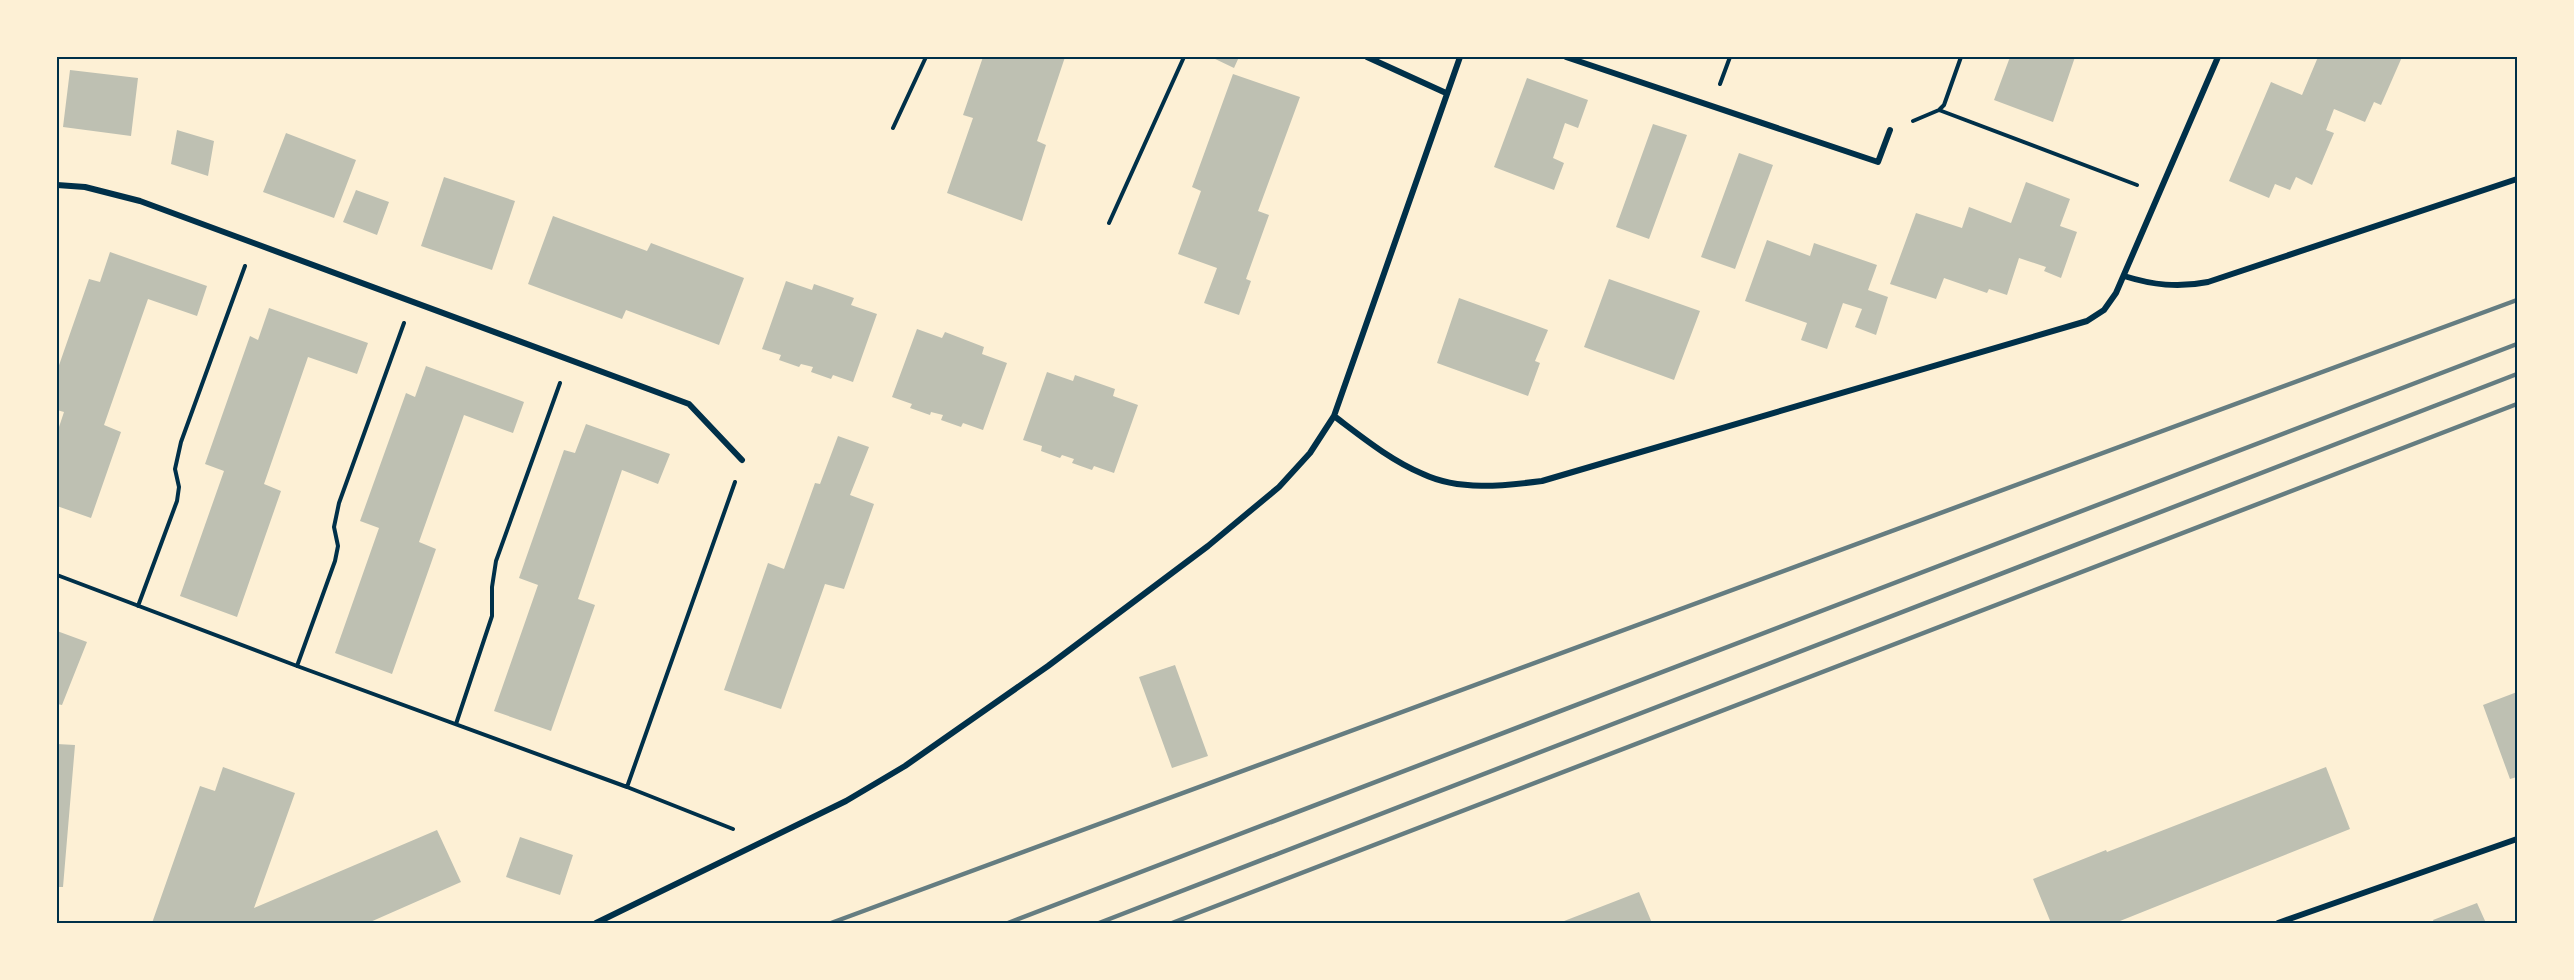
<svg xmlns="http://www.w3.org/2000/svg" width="2574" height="980" viewBox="0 0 2574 980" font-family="'Fira Sans Condensed',sans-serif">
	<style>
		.building { fill: #bec0b2 }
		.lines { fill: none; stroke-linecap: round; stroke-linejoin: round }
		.path { stroke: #003049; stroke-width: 4 }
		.minor { stroke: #003049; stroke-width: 6 }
		.rail { stroke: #657d81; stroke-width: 4.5 }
		.neatline { fill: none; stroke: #003049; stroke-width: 2 }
	</style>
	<rect width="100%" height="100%" fill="#fdf0d5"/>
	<path class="building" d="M983,57H1065L1037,141L1046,145L1022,221L947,193L973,118L963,115Z
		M1211,57H1239L1234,68Z
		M2010,57H2075L2053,122L1994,100Z
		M2318,57H2402L2381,105L2374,102L2365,122L2334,109L2326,130L2334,133L2312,185L2296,177L2290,190L2275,184L2269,198L2229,181L2271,82L2302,95Z
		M70,70L138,78L131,136L63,127Z
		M1233,74L1300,97L1258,211L1269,215L1246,279L1251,281L1239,315L1204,303L1217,268L1178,254L1201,191L1192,187Z
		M1527,78L1588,100L1578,128L1565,123L1553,158L1564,163L1554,190L1494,167Z
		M1653,124L1687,135L1649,239L1616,227Z
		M177,130L214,141L208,176L171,164Z
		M286,133L356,160L334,218L263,192Z
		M1739,153L1773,165L1735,269L1701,257Z
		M444,177L515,201L492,270L421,246Z
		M2026,182L2070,199L2060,226L2077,232L2061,278L2044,271L2046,267L2019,258L2007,295L1989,289L1987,293L1944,278L1936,299L1890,284L1916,213L1962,228L1969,207L2011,223Z
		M356,190L389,202L377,235L343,222Z
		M553,216L647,251L651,243L744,278L719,345L626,310L622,319L528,284Z
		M1767,240L1810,256L1814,243L1877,265L1868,290L1888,297L1876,335L1855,327L1862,309L1843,303L1827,349L1801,340L1807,323L1745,301Z
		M110,252L207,286L197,316L148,299L104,425L121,432L91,518L57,506V433L64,412L57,410V371L89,279L100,282Z
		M1609,279L1700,311L1674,380L1584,347Z
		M786,281L812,290L814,284L854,298L851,305L877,314L853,382L833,375L831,379L811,372L813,367L801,364L799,367L779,360L781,355L762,349Z
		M1459,298L1548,330L1535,361L1540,363L1528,396L1437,363Z
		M269,308L368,343L357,374L308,357L264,484L281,491L237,617L180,596L224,471L205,464L250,336L258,340Z
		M917,329L942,338L945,332L984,347L982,354L1007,363L983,430L963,423L961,427L941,420L943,415L931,412L930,415L910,408L912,404L892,397Z
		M426,366L524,402L513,433L464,415L419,542L436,549L392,674L335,653L379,528L360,521L406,393L415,397Z
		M1047,372L1073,381L1075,375L1115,389L1113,396L1138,405L1114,473L1094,466L1092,470L1072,463L1074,459L1062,455L1060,458L1041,451L1042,446L1023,440Z
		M586,424L670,454L658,484L622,470L578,599L595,605L551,731L494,711L538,585L519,578L564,450L575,453Z
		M838,436L869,447L850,495L874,504L844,589L825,584L781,709L724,690L768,563L784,569L815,483L820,484Z
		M57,631L87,642L62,705L57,704Z
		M1175,665L1208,756L1172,768L1139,677Z
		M2517,692V777L2510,779L2483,705Z
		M57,744L75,745L63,887H57Z
		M223,767L295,793L254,908L437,830L461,882L368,923H152L200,786L215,791Z
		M2326,767L2350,829L2115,923H2051L2033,879L2106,850L2107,852Z
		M520,837L573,855L560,895L506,877Z
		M1639,892L1652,923H1559Z
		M2477,903L2486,923H2434L2433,920Z"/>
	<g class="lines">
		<path class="path" d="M1720,84L1730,57
			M1939,110L2137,185
			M1913,121L1939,110L1944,105L1961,57
			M893,128L926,57
			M1109,223L1184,57
			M57,575L297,666L627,787L733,829
			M138,606L177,501L179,487L175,469L181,442L245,266
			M297,666L335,561L338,546L334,527L339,503L404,323
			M456,724L492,616V587L496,561L560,383
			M627,787L735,482"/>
		<path class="minor" d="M1367,57L1446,93
			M1566,57L1878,162L1890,130
			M57,185L85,187L140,201L689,404L742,460
			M2124,276C2153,285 2178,288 2208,282L2517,179
			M1334,416C1362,437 1390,460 1423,474C1459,491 1503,486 1542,481L2087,321L2104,310L2116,293L2218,57
			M596,923L846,801L905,766L1048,666L1208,546L1279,487L1310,453L1334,416L1460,57
			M2278,923L2517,839"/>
		<path class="rail" d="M831,923L2517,300
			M1008,923L2517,344
			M1099,923L2517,374
			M1172,923L2517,404"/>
	</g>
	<rect width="2574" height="980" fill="none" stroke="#fdf0d5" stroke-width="117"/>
	<rect x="58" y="58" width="2458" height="864" class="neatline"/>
</svg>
